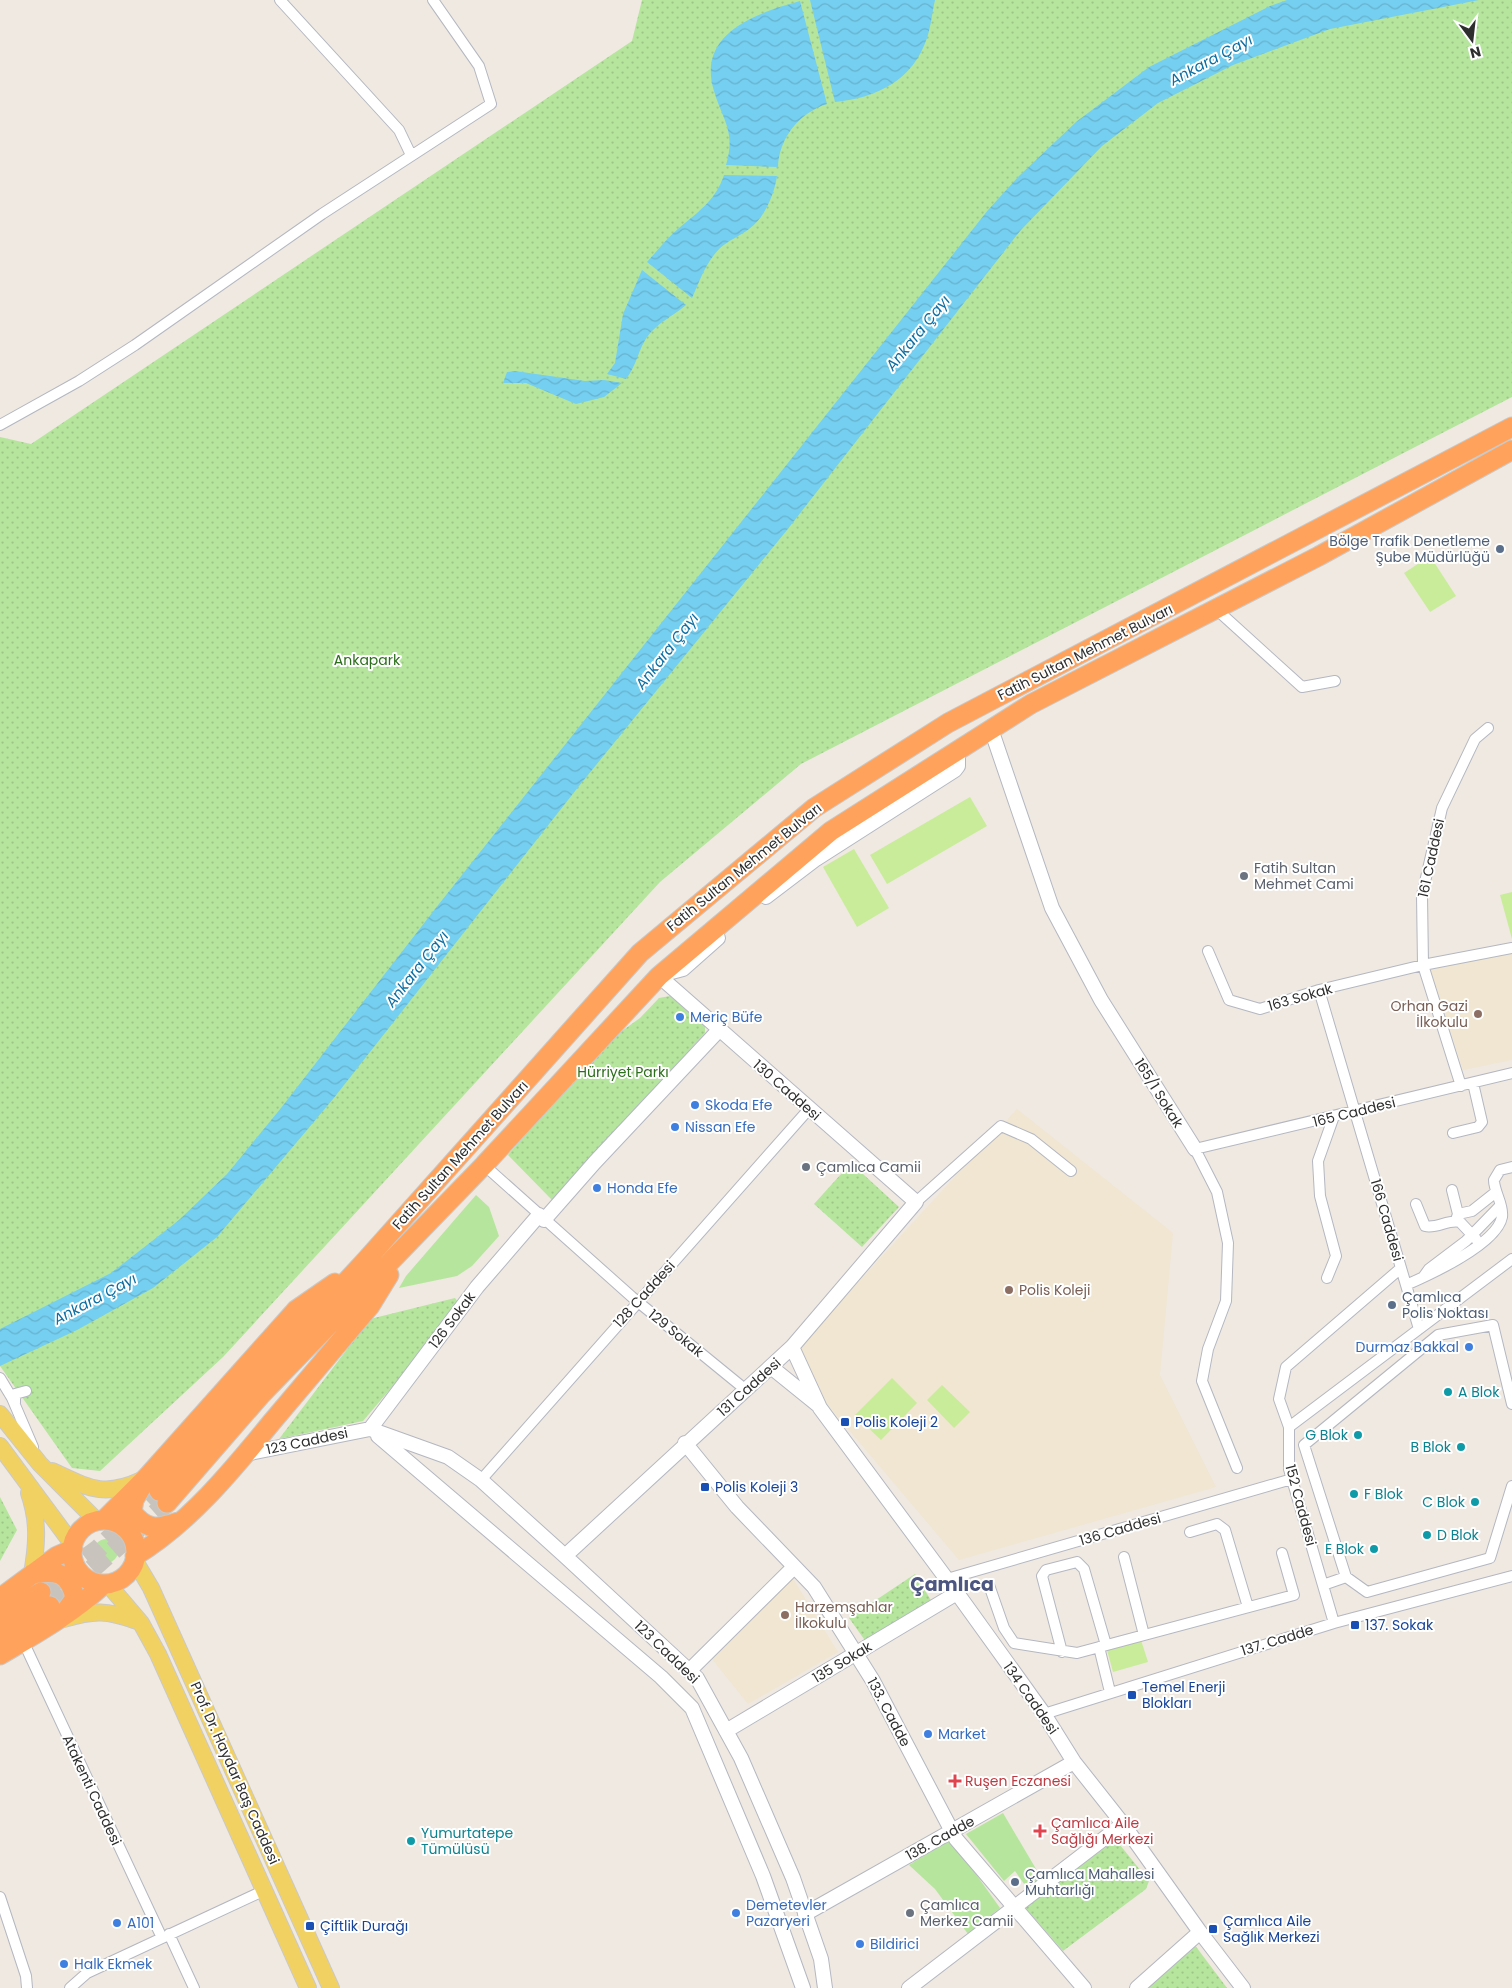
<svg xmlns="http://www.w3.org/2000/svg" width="1512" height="1988" viewBox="0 0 1512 1988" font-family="Poppins,sans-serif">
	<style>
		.education { fill: #f0e6d1 }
		.grass { fill: #b6e59e }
		.park { fill: url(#park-dots) }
		.pitch { fill: #c9ec9a }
		.water { fill: url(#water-waves) }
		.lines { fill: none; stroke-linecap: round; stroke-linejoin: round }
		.highway-tunnel { stroke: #c8c4bd; stroke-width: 19; stroke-dasharray: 19 9; stroke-linecap: butt }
		.street-casing { stroke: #b4b7c1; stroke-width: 12 }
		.secondary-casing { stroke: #b4b7c1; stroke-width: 16 }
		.primary-casing { stroke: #c9c9c9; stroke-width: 18 }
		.highway-casing { stroke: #c9c9c9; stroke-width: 21 }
		.street { stroke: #fff; stroke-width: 10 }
		.secondary { stroke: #fff; stroke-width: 14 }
		.primary { stroke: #f2d163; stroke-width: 16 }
		.highway { stroke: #ffa35c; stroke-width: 19 }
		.service-dot { fill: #5c6f8a; stroke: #fff; stroke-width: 2 }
		.worship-dot { fill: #6b7280; stroke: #fff; stroke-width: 2 }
		.education-dot { fill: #8d6e63; stroke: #fff; stroke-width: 2 }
		.shop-dot { fill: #3f7fe0; stroke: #fff; stroke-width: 2 }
		.culture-dot { fill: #0f9aa8; stroke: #fff; stroke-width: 2 }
		.transit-dot { fill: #1a4fb4; stroke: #fff; stroke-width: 2 }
		.health-dot { fill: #e0444e; stroke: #fff; stroke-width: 2 }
		.labels { text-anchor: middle; stroke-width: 4; stroke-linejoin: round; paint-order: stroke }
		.service-label { font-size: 14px; fill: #4e5e75; stroke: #fff; text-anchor: start }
		.street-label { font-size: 14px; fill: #2e2e2e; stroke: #fff }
		.park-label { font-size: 14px; fill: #2c6e1b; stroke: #fff }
		.worship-label { font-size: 14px; fill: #5b616d; stroke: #fff; text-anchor: start }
		.education-label { font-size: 14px; fill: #785e54; stroke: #fff; text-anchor: start }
		.shop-label { font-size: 14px; fill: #366cbe; stroke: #fff; text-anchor: start }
		.culture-label { font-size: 14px; fill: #0d838f; stroke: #fff; text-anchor: start }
		.transit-label { font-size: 14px; fill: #164399; stroke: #fff; text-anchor: start }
		.health-label { font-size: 14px; fill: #be3a42; stroke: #fff; text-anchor: start }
		.water-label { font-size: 15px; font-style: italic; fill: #0d6fa3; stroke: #fff }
		.district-label { font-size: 19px; font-weight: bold; fill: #4d5680; stroke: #fff }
	</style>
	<defs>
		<pattern id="park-dots" width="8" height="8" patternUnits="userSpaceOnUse" patternTransform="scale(1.25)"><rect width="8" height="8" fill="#b6e59e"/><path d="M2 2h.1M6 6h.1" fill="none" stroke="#9dc588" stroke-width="1.8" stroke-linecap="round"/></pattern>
		<pattern id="water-waves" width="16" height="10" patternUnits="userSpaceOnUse" patternTransform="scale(1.25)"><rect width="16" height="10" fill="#75cff0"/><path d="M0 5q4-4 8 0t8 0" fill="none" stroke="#66b2ce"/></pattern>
	</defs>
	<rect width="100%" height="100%" fill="#efe9e1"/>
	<path class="education" d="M1512,949V1060L1463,1070L1430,968Z
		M1017,1109L1173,1233L1160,1375L1216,1487L959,1560L826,1403L810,1375L798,1348Z
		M792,1577L838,1652L748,1704L712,1659Z"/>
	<path class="grass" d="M476,1195L489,1207L499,1236L472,1266L457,1276L399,1288L406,1276Z
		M94 1551a12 12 0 1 1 24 0a12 12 0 1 1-24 0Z
		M1003,1813L1039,1874V1880L1027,1888L1015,1871L1004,1881L966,1834Z
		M951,1839L1000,1908L968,1934L935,1889L909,1865Z"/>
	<path class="park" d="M642,0H1512V397L801,764L660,882L223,1357L100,1471L72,1468L0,1366V437L31,444L632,41Z
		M670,996L705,1026V1033L552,1200L508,1155L601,1046L640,1018L659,998Z
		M851,1163L899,1207L862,1247L814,1204Z
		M455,1298L461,1306L363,1421L279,1439L370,1319Z
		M0,1497L17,1530L0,1561Z
		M915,1574L932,1602L869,1646L849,1618Z
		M1116,1840L1149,1881L1146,1889L1063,1951L1024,1906Z
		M1194,1944L1227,1988H1143Z"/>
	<path class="pitch" d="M1430,556L1456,596L1430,612L1404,573Z
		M970,797L987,826L887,884L870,855Z
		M854,849L889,908L857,927L823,867Z
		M1512,892V939L1500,895Z
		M892,1378L917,1403L881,1440L855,1415Z
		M942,1385L970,1412L954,1428L927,1400Z
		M1141,1640L1148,1662L1113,1672L1107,1650Z"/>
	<path class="water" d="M810,0H935C932,13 931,26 927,38C913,80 877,98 835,102Z
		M1287,0H1479L1330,29L1233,65L1158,103L1102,146L1020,231L787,530L579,786L333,1099L217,1237L153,1288L77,1330L0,1366V1329L111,1273L179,1220L227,1174L281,1108L435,909L988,210L1019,176L1076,122L1149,67L1270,6Z
		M800,1L827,104C799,113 779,138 778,167L726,165C736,131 723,121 714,91C696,33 757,13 800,1Z
		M724,175L777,176C774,195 765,217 749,229C740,236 729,240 720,248C706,262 700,280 692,298L647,262C657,251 667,238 679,228C698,212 716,200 724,175Z
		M642,270L686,305C673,316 657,323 647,337C638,350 637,365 626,379L607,374L615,363L623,314Z
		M515,371L585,381L604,380L622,383L604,397L576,404L526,383H503L507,372Z"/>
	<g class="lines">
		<path class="highway-tunnel" d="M41,1592L99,1548L159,1491
			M50,1606L167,1503"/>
		<defs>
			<path id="street" d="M280,0L399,130L411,155
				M0,425L79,381L135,345L322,214L491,104L479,66L433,0
				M1216,609L1302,687L1335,681
				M1208,951L1229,1000L1260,1009L1319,990L1423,965L1512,948
				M1319,990L1419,1329
				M1461,1086L1423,965L1422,895L1442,808L1475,739L1488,728
				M1453,1133L1478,1127L1482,1122L1473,1083
				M484,1165L632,1297L746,1390
				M1452,1190L1458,1214L1456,1220
				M916,1202L1001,1126L1031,1139L1071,1171
				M1416,1204L1425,1226C1437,1229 1448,1219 1460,1222L1476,1239
				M1458,1214L1472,1211L1496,1192
				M1424,1276L1429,1269L1466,1241L1500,1206
				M1327,1278L1336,1256L1320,1196L1318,1161L1334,1116
				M1406,1285C1429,1275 1497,1244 1502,1217C1504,1205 1494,1192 1494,1180L1500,1170L1512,1167
				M0,1378L12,1398L33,1447
				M15,1403V1394L26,1391
				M1512,1404L1493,1325L1438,1335L1304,1445L1346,1577L1367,1592L1490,1558L1512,1486
				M1289,1427L1279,1399L1286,1367L1401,1268
				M1237,1468L1202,1381L1208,1349L1226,1301L1228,1243L1217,1192L1195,1149L1512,1073
				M481,1480L809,1109
				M1190,1532L1217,1524L1225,1530L1248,1607
				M1124,1557L1144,1635
				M947,1579L1292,1479
				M989,1585L1004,1628L1014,1643L1077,1653L1294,1595L1282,1553
				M1323,1585L1346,1577
				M1334,1623L1289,1469V1427L1512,1259
				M23,1641L162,1938
				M1099,1647L1110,1692
				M1062,1652L1042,1576L1046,1570L1077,1562L1084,1569L1106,1645
				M1044,1714L1334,1623L1512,1576
				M0,1897L26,1976L27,1988
				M169,1934L194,1988
				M70,1988L87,1973L265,1890"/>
			<path id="secondary" d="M991,729L1052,908L1101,1000L1195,1149
				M766,897L816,859L955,770L958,766V751
				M664,974L683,969L718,938
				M544,1220L595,1162L719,1030
				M792,1347L820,1408L957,1593L1044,1714L1074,1762L1123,1824L1200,1932L1243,1988
				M771,1367L818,1405
				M370,1429L477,1287L539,1215
				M378,1436L661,1677L692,1708L763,1876L803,1988
				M685,1443L737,1507L814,1587L873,1681L956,1839L1084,1988
				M245,1454L370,1429L448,1457L481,1480L565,1556L697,1678L741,1758L793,1878L821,1959L825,1988
				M565,1556L792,1347L916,1202L659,976
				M689,1671L794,1567
				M726,1731L957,1593
				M805,1914L1074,1762
				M909,1988L1123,1824
				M1137,1988L1200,1932"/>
			<path id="primary" d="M0,1414L40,1464L97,1521
				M0,1446L73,1545
				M52,1471C89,1488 103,1498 142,1480
				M29,1493C39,1522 37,1545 32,1574
				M135,1561L151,1588L331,1988
				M107,1583L141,1623L158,1654L308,1988
				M64,1619C94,1610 107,1610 137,1621"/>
			<path id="highway" d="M141,1488L134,1500L132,1512C147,1531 157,1529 178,1522
				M159,1491L248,1388L366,1260L640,953L814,808L948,723L1512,427
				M167,1503L260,1396L484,1165L659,976L831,831L1031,704L1319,556L1512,450
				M104,1520L146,1478L296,1310L335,1283
				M72 1552a32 32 0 1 1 64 0a32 32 0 1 1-64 0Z
				M135,1556C189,1523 231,1472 271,1423C304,1384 337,1345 370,1306L389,1275
				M32,1574C57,1570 69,1572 75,1598L63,1615
				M0,1598L57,1556L73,1549
				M0,1619L41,1592
				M0,1637L50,1606
				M0,1655C37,1633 73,1613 104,1584"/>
		</defs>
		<use href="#street" class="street-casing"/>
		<use href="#secondary" class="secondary-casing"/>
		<use href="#primary" class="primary-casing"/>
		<use href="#highway" class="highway-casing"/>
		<use href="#street" class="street"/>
		<use href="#secondary" class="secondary"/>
		<use href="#primary" class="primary"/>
		<use href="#highway" class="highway"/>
	</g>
	<g class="service-dot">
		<circle cx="1500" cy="549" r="5"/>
		<circle cx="1392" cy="1305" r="5"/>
		<circle cx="1015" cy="1882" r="5"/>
	</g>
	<g class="worship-dot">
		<circle cx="1244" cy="876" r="5"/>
		<circle cx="806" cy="1167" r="5"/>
		<circle cx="910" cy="1913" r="5"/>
	</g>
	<g class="education-dot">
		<circle cx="1478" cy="1014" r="5"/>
		<circle cx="1009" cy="1290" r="5"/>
		<circle cx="785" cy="1615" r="5"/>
	</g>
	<g class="shop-dot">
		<circle cx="680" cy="1017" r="5"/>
		<circle cx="695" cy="1105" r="5"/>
		<circle cx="675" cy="1127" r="5"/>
		<circle cx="597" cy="1188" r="5"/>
		<circle cx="1469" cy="1347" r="5"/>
		<circle cx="928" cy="1734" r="5"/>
		<circle cx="736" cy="1913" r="5"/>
		<circle cx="117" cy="1923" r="5"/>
		<circle cx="860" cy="1944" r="5"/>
		<circle cx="64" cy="1964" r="5"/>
	</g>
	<g class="culture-dot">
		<circle cx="1448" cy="1392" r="5"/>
		<circle cx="1358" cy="1435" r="5"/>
		<circle cx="1461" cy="1447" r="5"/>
		<circle cx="1354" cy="1494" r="5"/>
		<circle cx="1475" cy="1502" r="5"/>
		<circle cx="1427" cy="1535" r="5"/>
		<circle cx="1374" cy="1549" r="5"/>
		<circle cx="411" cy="1841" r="5"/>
	</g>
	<g class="transit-dot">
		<rect x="840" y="1417" width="10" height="10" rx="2.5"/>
		<rect x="700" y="1482" width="10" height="10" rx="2.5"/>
		<rect x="1350" y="1620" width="10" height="10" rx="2.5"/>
		<rect x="1127" y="1690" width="10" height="10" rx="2.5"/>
		<rect x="305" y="1921" width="10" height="10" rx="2.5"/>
		<rect x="1208" y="1924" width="10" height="10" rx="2.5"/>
	</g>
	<g class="health-dot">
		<path d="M952.5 1773.5h5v5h5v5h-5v5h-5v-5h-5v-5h5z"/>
		<path d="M1037.5 1823.5h5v5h5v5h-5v5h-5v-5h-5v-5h5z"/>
	</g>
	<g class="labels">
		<g class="service-label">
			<text x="1490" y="546" text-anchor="end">Bölge Trafik Denetleme<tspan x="1490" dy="16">Şube Müdürlüğü</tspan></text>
			<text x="1402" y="1302">Çamlıca<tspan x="1402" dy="16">Polis Noktası</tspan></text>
			<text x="1025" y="1879">Çamlıca Mahallesi<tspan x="1025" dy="16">Muhtarlığı</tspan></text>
		</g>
		<g class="street-label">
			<text transform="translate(1085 652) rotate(-27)" y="5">Fatih Sultan Mehmet Bulvarı</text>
			<text transform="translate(1431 858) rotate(-78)" y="5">161 Caddesi</text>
			<text transform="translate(744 867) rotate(-39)" y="5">Fatih Sultan Mehmet Bulvarı</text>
			<text transform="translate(1300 997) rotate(-16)" y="5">163 Sokak</text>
			<text transform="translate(787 1090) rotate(41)" y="5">130 Caddesi</text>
			<text transform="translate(1159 1093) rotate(58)" y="5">165/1 Sokak</text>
			<text transform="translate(1354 1112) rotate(-14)" y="5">165 Caddesi</text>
			<text transform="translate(460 1155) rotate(-48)" y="5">Fatih Sultan Mehmet Bulvarı</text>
			<text transform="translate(1387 1220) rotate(74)" y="5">166 Caddesi</text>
			<text transform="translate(644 1294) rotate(-48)" y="5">128 Caddesi</text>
			<text transform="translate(452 1320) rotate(-53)" y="5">126 Sokak</text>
			<text transform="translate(676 1333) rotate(39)" y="5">129 Sokak</text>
			<text transform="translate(749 1387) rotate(-42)" y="5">131 Caddesi</text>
			<text transform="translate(307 1441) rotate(-12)" y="5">123 Caddesi</text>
			<text transform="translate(1301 1505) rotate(75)" y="5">152 Caddesi</text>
			<text transform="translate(1120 1529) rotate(-16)" y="5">136 Caddesi</text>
			<text transform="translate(1277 1640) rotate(-17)" y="5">137. Cadde</text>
			<text transform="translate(667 1652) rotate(44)" y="5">123 Caddesi</text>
			<text transform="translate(842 1662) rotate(-31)" y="5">135 Sokak</text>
			<text transform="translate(1031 1698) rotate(55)" y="5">134 Caddesi</text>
			<text transform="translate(889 1712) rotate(62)" y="5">133. Cadde</text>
			<text transform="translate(235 1773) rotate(66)" y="5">Prof. Dr. Haydar Baş Caddesi</text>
			<text transform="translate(92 1790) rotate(65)" y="5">Atakenti Caddesi</text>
			<text transform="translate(940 1838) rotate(-29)" y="5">138. Cadde</text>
		</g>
		<g class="park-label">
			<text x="367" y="665">Ankapark</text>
			<text x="623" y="1077">Hürriyet Parkı</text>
		</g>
		<g class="worship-label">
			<text x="1254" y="873">Fatih Sultan<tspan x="1254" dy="16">Mehmet Cami</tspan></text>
			<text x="816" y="1172">Çamlıca Camii</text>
			<text x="920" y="1910">Çamlıca<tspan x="920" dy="16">Merkez Camii</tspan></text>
		</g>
		<g class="education-label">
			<text x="1468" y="1011" text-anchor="end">Orhan Gazi<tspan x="1468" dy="16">İlkokulu</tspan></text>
			<text x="1019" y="1295">Polis Koleji</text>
			<text x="795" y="1612">Harzemşahlar<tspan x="795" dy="16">İlkokulu</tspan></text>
		</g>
		<g class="shop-label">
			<text x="690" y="1022">Meriç Büfe</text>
			<text x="705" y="1110">Skoda Efe</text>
			<text x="685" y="1132">Nissan Efe</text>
			<text x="607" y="1193">Honda Efe</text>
			<text x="1459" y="1352" text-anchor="end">Durmaz Bakkal</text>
			<text x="938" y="1739">Market</text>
			<text x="746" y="1910">Demetevler<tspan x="746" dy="16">Pazaryeri</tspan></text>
			<text x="127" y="1928">A101</text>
			<text x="870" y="1949">Bildirici</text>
			<text x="74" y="1969">Halk Ekmek</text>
		</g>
		<g class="culture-label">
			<text x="1458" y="1397">A Blok</text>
			<text x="1348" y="1440" text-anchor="end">G Blok</text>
			<text x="1451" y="1452" text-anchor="end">B Blok</text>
			<text x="1364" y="1499">F Blok</text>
			<text x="1465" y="1507" text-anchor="end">C Blok</text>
			<text x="1437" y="1540">D Blok</text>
			<text x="1364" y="1554" text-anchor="end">E Blok</text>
			<text x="421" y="1838">Yumurtatepe<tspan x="421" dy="16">Tümülüsü</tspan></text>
		</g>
		<g class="transit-label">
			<text x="855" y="1427">Polis Koleji 2</text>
			<text x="715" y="1492">Polis Koleji 3</text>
			<text x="1365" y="1630">137. Sokak</text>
			<text x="1142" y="1692">Temel Enerji<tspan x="1142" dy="16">Blokları</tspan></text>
			<text x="1223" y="1926">Çamlıca Aile<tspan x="1223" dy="16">Sağlık Merkezi</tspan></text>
			<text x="320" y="1931">Çiftlik Durağı</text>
		</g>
		<g class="health-label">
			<text x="965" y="1786">Ruşen Eczanesi</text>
			<text x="1051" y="1828">Çamlıca Aile<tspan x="1051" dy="16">Sağlığı Merkezi</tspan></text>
		</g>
		<g class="water-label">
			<text transform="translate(1211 60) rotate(-28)" y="5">Ankara Çayı</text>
			<text transform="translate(918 333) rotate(-51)" y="5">Ankara Çayı</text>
			<text transform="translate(667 651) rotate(-52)" y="5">Ankara Çayı</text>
			<text transform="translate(417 969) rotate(-52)" y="5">Ankara Çayı</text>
			<text transform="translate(95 1299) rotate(-28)" y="5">Ankara Çayı</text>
		</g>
		<g class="district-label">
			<text x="952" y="1591">Çamlıca</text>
		</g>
	</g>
	<g transform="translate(1472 40) rotate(165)" stroke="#ffffff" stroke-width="4" paint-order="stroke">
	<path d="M0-4L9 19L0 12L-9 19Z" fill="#2e2e2e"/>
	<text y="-8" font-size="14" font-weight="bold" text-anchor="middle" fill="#2e2e2e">N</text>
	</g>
</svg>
